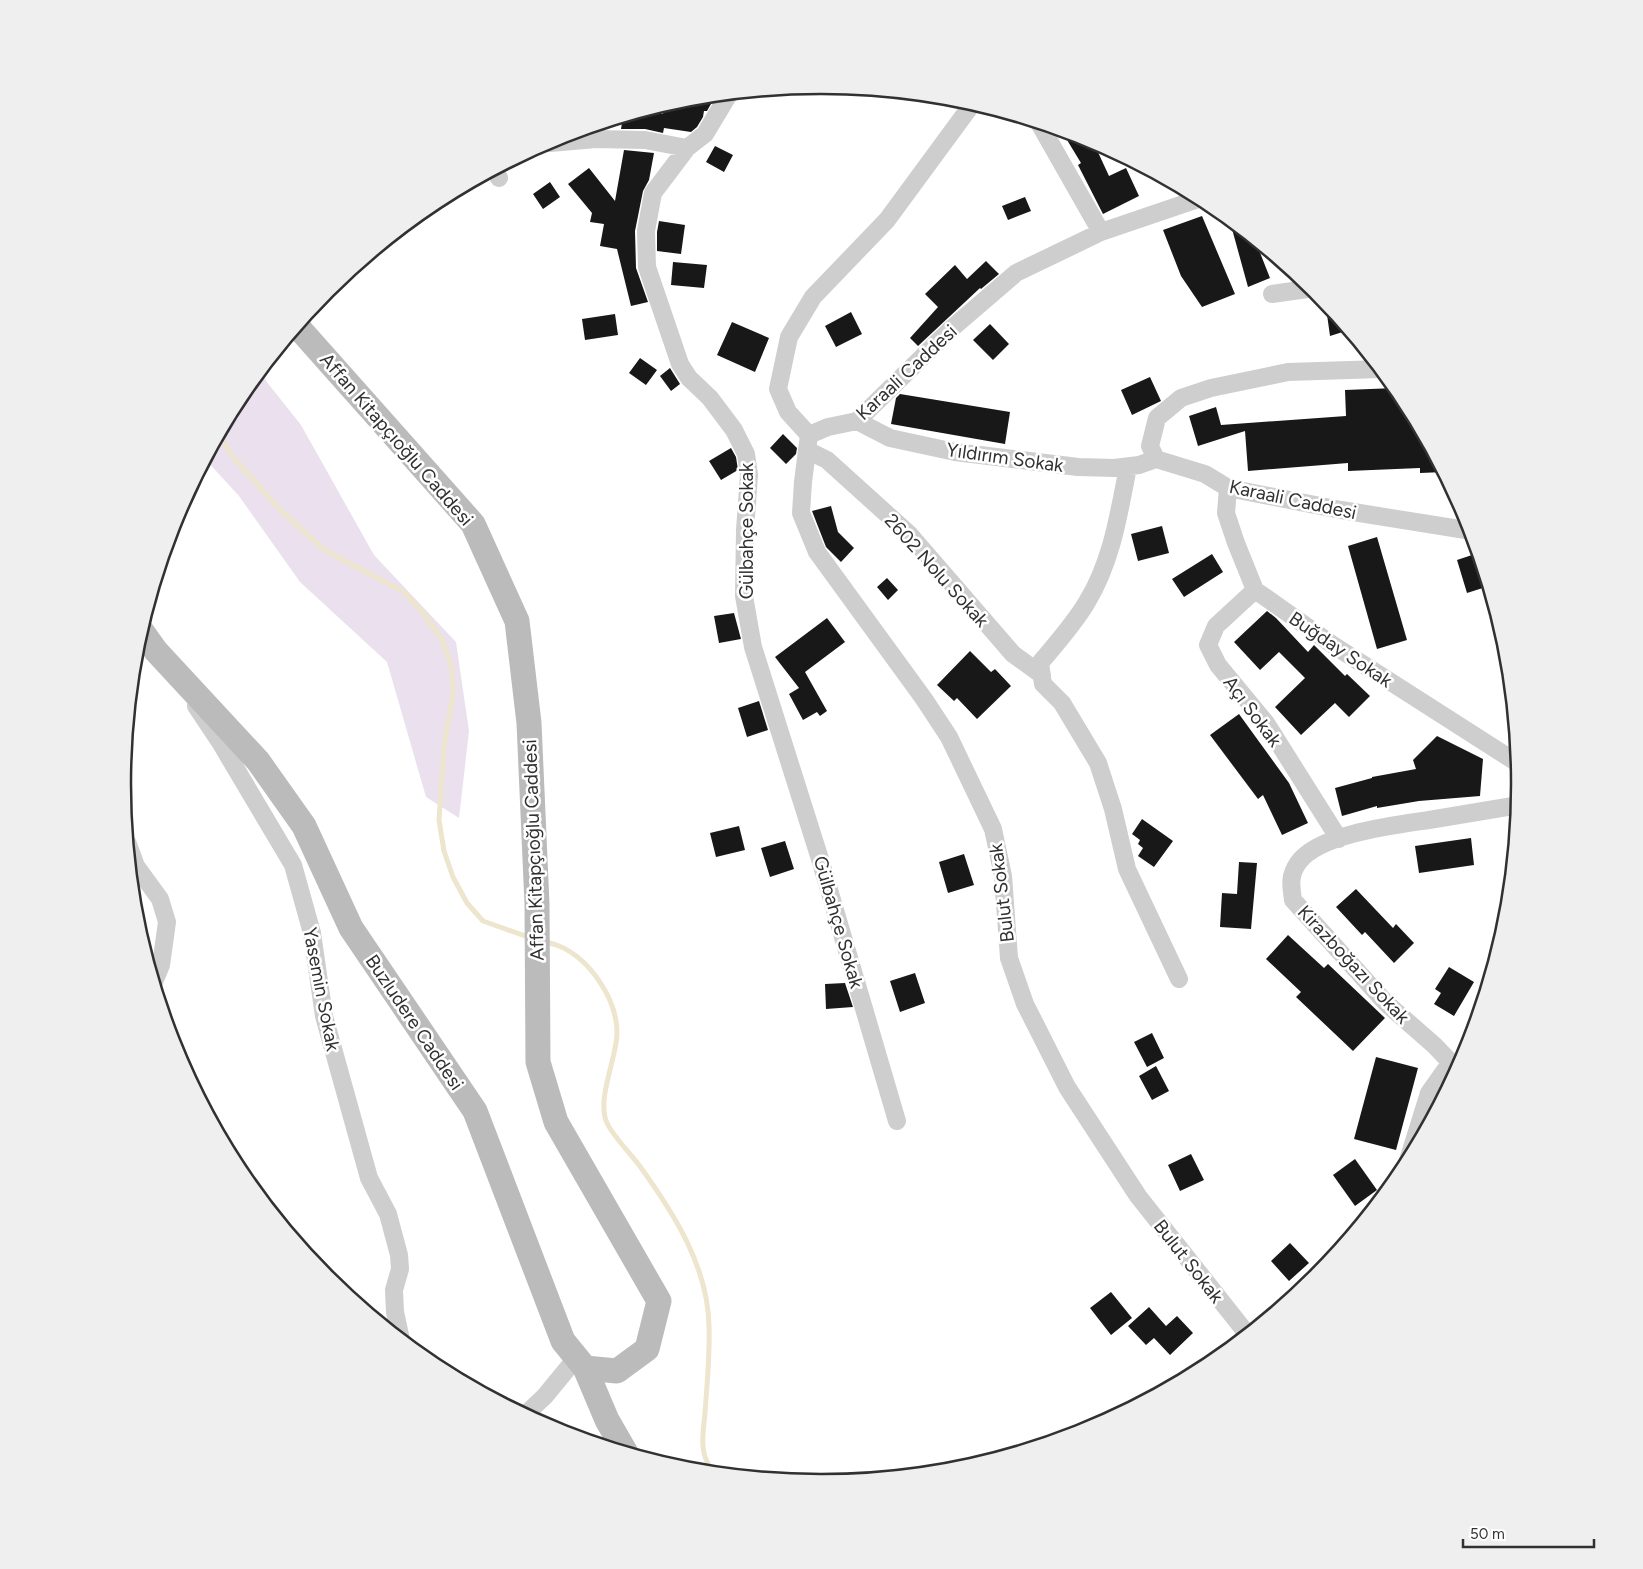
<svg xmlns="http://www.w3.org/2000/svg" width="1643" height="1569" viewBox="0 0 1643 1569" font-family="Figtree,sans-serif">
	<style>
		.green { fill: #ebe0ee }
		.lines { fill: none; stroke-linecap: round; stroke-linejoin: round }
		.stream { stroke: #ede5cd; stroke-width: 5 }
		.building { fill: #181818 }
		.street { stroke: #cecece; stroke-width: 18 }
		.secondary { stroke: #bbb; stroke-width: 25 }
		.labels { text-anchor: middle; stroke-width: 5; stroke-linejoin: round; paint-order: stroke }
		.street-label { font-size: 19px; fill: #313131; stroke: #fff }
		.rim { fill: none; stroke: #313131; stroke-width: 2.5 }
	</style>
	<rect width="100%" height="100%" fill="#fff"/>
	<path class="green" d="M259,372L301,425L374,555L456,642L469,731L459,818L426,797L387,662L300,582L239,496L206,460L240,396Z"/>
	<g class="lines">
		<path class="stream" d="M219,435L233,457L281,511L326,551L404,592L424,614L442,640L452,668L453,694L444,746L439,820L444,851L453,877L467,903L483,921L531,938
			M544,941C549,943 554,944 559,946C590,959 617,999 617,1033C617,1057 596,1100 607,1123C613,1136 630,1153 639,1165C673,1212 708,1266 709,1326C710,1355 707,1384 705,1413C704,1424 702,1436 703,1447C704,1457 708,1466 715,1474"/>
	</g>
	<path class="building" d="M716,95L707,111H704L703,117L697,127L691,132L664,128L663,133L645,129H621L623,117L646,110L663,114L664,105L685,98Z
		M1061,130L1089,138L1104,146L1097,150L1109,176L1126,168L1139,196L1103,214L1078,165L1081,163Z
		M715,146L733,155L724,172L706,162Z
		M624,150L654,153L649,180L643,191L635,231L636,268L648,302L631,306L617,249L600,246L604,224L590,222L592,213L568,184L589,168L615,201Z
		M550,182L560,197L543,209L533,194Z
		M1025,197L1031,211L1008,220L1002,206Z
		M1202,216L1235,294L1202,307L1181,276L1163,230Z
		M1229,218L1255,240L1270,278L1248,287Z
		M659,221L685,225L681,254L657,251V232Z
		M986,261L999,274L981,289L980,288L918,346L910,338L938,307L925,294L955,265L967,279Z
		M673,262L707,265L704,288L671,285Z
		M1325,300L1345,324L1349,330L1330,336Z
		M851,312L862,334L836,347L825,326Z
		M615,314L618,335L585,340L582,319Z
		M732,322L769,338L755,372L717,355Z
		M990,324L1009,344L993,360L973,340Z
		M640,358L657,370L646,385L629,373Z
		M670,368L680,384L671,391L660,376Z
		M1150,377L1161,401L1132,415L1121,390Z
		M1396,388L1403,396L1444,472L1420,473V468L1348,471V463L1248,471L1245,431L1198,446L1189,416L1216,407L1221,425L1346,416L1345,390Z
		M900,394L1010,412L1005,444L891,424L896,398Z
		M783,434L797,448L796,454L786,464L770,448Z
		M731,448L736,457L738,470L721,480L709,461Z
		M831,506L838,532L854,548L841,562L826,547L812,511Z
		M1162,526L1169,553L1138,561L1131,534Z
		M1377,537L1407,640L1377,649L1348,546Z
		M1478,553L1489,586L1467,593L1457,560Z
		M1212,554L1223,572L1184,597L1172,579Z
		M887,578L898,590L888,600L877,587Z
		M1267,611L1276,618L1308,652L1314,645L1345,676L1347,674L1370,696L1349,717L1335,703L1301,735L1275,707L1305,678L1279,652L1260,670L1234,642Z
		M734,613L741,639L719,643L714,616Z
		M827,618L845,642L805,672L827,711L820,716L817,712L803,720L789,694L799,688L775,657Z
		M970,651L991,672L995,669L1011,686L977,719L957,698L954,701L937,685Z
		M759,701L768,730L747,737L738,708Z
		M1239,714L1289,783L1308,823L1282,835L1263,795L1258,799L1210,735Z
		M1437,736L1483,759L1480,796L1419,801L1377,808V806L1342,816L1335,788L1372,778V777L1416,769L1413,760Z
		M1142,819L1173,841L1154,867L1138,856L1143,848L1138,844L1140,840L1132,834Z
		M739,826L745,850L716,857L710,833Z
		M1471,838L1474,865L1419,873L1415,846Z
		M785,841L794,869L770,877L761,848Z
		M964,854L974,885L948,893L939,862Z
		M1239,862L1257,863L1251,929L1220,927L1222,893L1237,894Z
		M1356,889L1393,928L1396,924L1414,943L1394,963L1365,932L1362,935L1336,907Z
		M1288,935L1324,968L1328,964L1385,1018L1353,1051L1296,997L1301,992L1266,959Z
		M1449,967L1474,982L1454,1016L1434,1004L1441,993L1435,989Z
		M915,973L925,1003L900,1012L890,981Z
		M845,983L853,1007L826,1009L825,984Z
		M1152,1033L1164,1058L1147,1067L1134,1042Z
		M1376,1057L1418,1068L1396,1150L1354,1139Z
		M1156,1066L1169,1091L1152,1100L1139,1076Z
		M1191,1154L1204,1180L1180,1191L1168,1165Z
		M1355,1159L1377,1190L1355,1206L1333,1175Z
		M1290,1243L1309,1263L1289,1281L1271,1261Z
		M1111,1292L1132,1318L1111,1335L1090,1308Z
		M1149,1307L1166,1326L1177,1316L1193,1333L1170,1355L1154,1338L1146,1345L1128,1326Z"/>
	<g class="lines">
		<path class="street" d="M729,94L705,134L687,148L653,193L646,231L647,267L680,364L689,378L710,398L734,430L746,454L749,475L745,530L744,596L753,647L820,859L897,1121
			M973,103L887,220L813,297L789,337L778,389L788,412L809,435L828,427L857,421L951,329L1016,273L1101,232L1201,198
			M1039,123L1101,232
			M548,142L550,143L596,139L645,140L687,148
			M495,170L499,178
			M1272,294L1314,288
			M1381,369L1288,372L1211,388L1181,398L1157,418L1150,446L1156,459L1205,474L1228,488L1341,510L1472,531
			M857,421L890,438L955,452L1078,467L1114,468L1139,465L1156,459
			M809,435L803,482L801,513L817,552L924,699L949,737L993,829L1003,876L1009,958L1025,1004L1067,1087L1138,1196L1248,1335
			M807,450L827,460L909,534L1013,654L1042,675
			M1128,467C1119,513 1112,561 1087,602C1074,624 1056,644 1040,663L1043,684L1062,703L1098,763L1113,809L1127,869L1179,979
			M1228,488L1226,513L1236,543L1255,590L1333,645L1519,764
			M1255,590L1216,626L1208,645L1218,665L1266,723L1339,839
			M196,706L220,742L293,865L312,933L324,1016L369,1178L388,1214L399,1255L400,1269L394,1290L395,1312L401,1340
			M128,844L136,866L160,899L167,922L161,965L154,982
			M1458,1070L1434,1045L1386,1003L1293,900C1291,885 1289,876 1298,863C1318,834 1395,825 1429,820C1459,815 1489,810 1519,805
			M1406,1167L1429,1093L1451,1062
			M525,1415L545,1396L577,1357"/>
		<path class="secondary" d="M297,326L473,524L517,621L529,723L537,904L538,1062L556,1122L659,1301L647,1349L617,1371L585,1368
			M141,630L156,651L258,761L304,826L351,928L475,1111L563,1341L585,1368L607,1420L626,1453"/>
	</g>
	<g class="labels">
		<g class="street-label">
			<text transform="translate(906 372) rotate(-43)" y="7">Karaali Caddesi</text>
			<text transform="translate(397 439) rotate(49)" y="7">Affan Kitapçıoğlu Caddesi</text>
			<text transform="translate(1005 457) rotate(8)" y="7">Yıldırım Sokak</text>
			<text transform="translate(1293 499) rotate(12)" y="7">Karaali Caddesi</text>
			<text transform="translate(746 531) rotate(-90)" y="7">Gülbahçe Sokak</text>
			<text transform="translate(937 570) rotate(48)" y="7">2602 Nolu Sokak</text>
			<text transform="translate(1341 649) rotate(34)" y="7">Buğday Sokak</text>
			<text transform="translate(1253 711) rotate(53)" y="7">Açı Sokak</text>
			<text transform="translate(533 850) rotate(-92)" y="7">Affan Kitapçıoğlu Caddesi</text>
			<text transform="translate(1001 893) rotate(-97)" y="7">Bulut Sokak</text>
			<text transform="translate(839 922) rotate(74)" y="7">Gülbahçe Sokak</text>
			<text transform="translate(1354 964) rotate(47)" y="7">Kirazboğazı Sokak</text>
			<text transform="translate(322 989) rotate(79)" y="7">Yasemin Sokak</text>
			<text transform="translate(415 1022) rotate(56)" y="7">Buzludere Caddesi</text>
			<text transform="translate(1189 1261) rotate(52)" y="7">Bulut Sokak</text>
		</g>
	</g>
	<path d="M0 0H1643V1569H0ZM131 784a690 690 0 1 1 1380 0a690 690 0 1 1-1380 0Z" fill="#efefef" fill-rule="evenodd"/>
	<path class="rim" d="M131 784a690 690 0 1 1 1380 0a690 690 0 1 1-1380 0Z"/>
	<path d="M1463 1539v8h131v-8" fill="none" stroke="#313131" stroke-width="2.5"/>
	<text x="1470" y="1539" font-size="15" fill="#313131" stroke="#ffffff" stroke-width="4" paint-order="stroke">50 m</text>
</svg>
